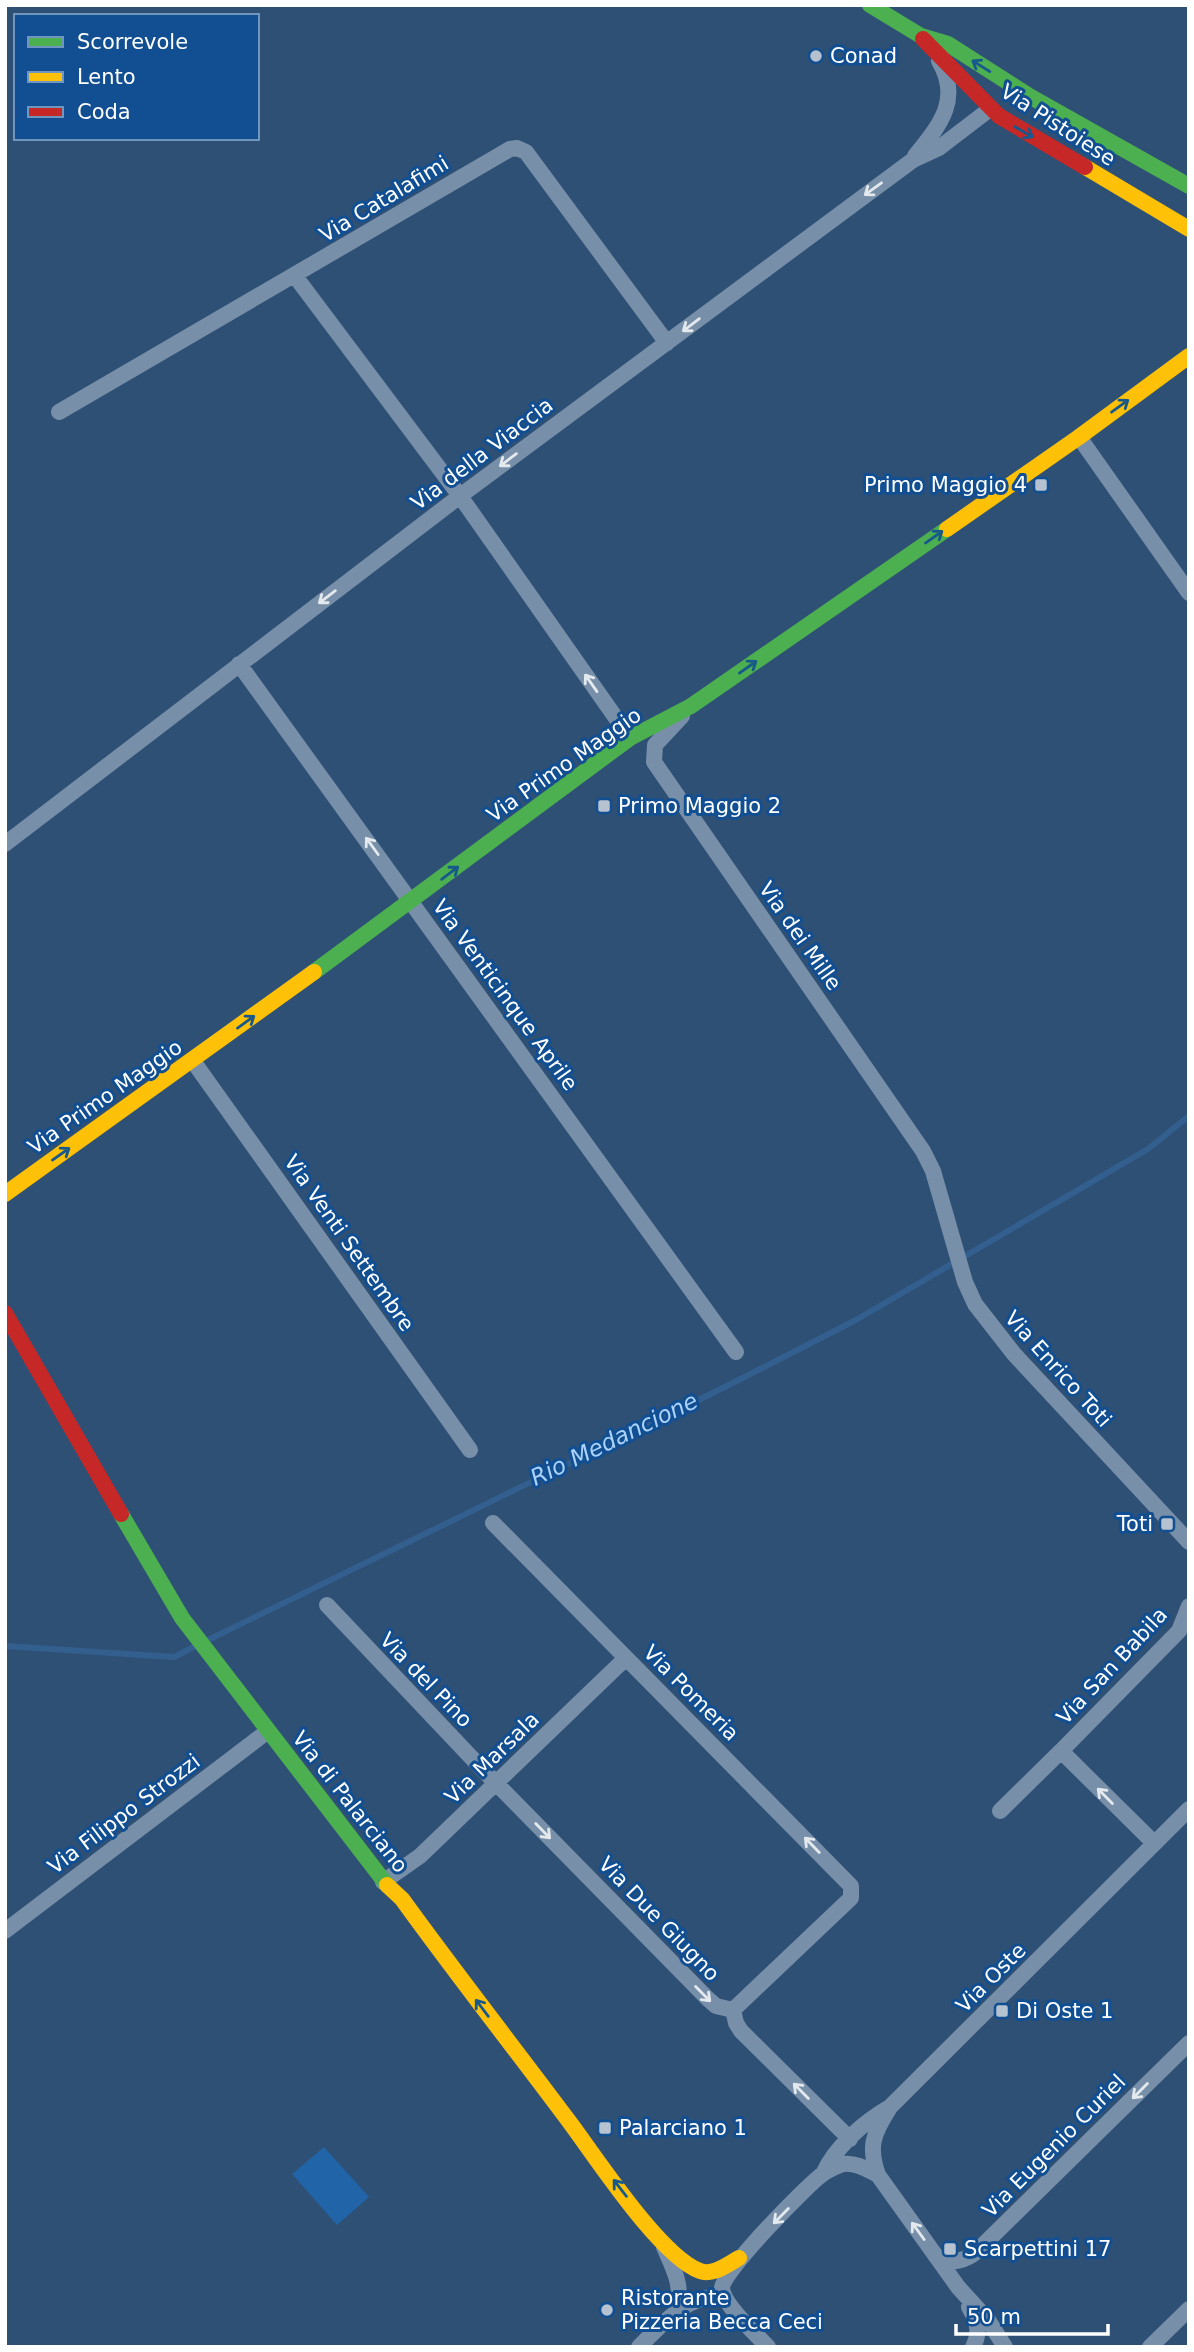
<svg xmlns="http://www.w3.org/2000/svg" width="1194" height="2352" viewBox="0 0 1194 2352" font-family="'DejaVu Sans',sans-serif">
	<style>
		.green { fill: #2264a8 }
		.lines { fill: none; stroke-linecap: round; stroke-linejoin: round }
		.stream { stroke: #335f8f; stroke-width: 6 }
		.street { stroke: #778fa8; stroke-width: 16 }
		.fast { stroke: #4caf50; stroke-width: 16 }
		.slow { stroke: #ffc107; stroke-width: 16 }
		.jam { stroke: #c62828; stroke-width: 16 }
		.oneway { stroke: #17598b }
		.oneway2 { stroke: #e4e9ee }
		.poi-dot { fill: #b6c2cf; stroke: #114f92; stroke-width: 2.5 }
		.labels { text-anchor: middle; stroke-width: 6; stroke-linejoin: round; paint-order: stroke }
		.poi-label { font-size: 21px; fill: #fff; stroke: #114f92; text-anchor: start }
		.street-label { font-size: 21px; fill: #fff; stroke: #114f92 }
		.water-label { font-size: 23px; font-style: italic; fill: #aad2fa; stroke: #114f92 }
	</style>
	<rect width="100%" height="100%" fill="#2e5075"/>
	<path class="green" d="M324,2147L369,2197L337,2225L292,2174Z"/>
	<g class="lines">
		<path class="stream" d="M206,1641L721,1389L856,1320L1148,1149L1189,1116
			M5,1646L174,1657L196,1646"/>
		<path class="street" d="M915,156C939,126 962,100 939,61
			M295,276L460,496L630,738
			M59,412L510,149L517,148L526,152L667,343
			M1079,437L1189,593
			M239,664L736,1352
			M682,716L655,745L654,762L923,1151L933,1171L965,1282L975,1304L1014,1354L1189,1542
			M5,844L460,496L913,160L939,148L990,109
			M193,1061L470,1450
			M493,1523L851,1886V1898L733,2010
			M327,1605L487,1774L708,1999L716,2006L733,2010
			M1000,1811L1061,1751
			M1154,1843L1061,1751L1179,1631L1189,1606
			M383,1882L420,1856L445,1832L626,1658
			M5,1931L268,1731
			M733,2010L736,2023L741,2031L850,2139
			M889,2109C873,2134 868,2147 878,2175L958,2287L988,2320L1005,2347
			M823,2174C835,2147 865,2121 890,2107L1189,1809
			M664,2247C674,2270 683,2285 677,2311
			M941,2262C954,2262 965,2261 976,2252L1189,2043
			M969,2307C977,2321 981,2332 973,2347
			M639,2347C659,2327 695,2286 726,2300
			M768,2347C756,2334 723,2305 722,2288C721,2273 808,2184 824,2173C829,2170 837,2166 843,2164C856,2162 868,2170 878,2175
			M1150,2347L1189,2309"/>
		<path class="fast" d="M870,5L921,36L948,44L1031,97L1189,186
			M314,972L630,738L691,706L947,529
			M121,1514L182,1618L387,1885"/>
		<path class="slow" d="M1085,167L1189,229
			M947,529L1079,437L1189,356
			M5,1194L314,972
			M387,1885L402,1899C457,1975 515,2049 571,2124C597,2159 661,2257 700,2271C713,2276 728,2264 739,2258"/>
		<path class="jam" d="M923,39L999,116L1085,167
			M5,1313L121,1514"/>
	</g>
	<defs><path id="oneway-shaft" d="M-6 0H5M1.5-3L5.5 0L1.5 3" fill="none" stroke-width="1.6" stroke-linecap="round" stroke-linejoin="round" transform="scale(1.75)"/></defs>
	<g class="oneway">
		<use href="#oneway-shaft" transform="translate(981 66) rotate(-148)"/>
		<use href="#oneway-shaft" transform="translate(1024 132) rotate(30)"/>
		<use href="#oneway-shaft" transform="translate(1120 406) rotate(-36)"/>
		<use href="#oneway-shaft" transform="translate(934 537) rotate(-35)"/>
		<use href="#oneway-shaft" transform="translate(748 667) rotate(-35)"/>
		<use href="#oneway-shaft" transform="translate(450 873) rotate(-37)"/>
		<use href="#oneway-shaft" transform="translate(246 1022) rotate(-36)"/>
		<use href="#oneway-shaft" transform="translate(61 1154) rotate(-35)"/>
		<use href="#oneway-shaft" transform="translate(482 2008) rotate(-127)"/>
		<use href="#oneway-shaft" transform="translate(620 2188) rotate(-128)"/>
	</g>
	<g class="oneway2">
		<use href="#oneway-shaft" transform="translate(873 189) rotate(144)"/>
		<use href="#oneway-shaft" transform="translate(691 325) rotate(143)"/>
		<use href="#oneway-shaft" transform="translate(508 460) rotate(143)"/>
		<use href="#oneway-shaft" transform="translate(327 597) rotate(143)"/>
		<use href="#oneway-shaft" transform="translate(591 683) rotate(-125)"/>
		<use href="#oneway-shaft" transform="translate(372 846) rotate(-126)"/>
		<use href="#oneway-shaft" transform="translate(1105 1796) rotate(-135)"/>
		<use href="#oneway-shaft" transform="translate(543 1831) rotate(46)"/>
		<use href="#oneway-shaft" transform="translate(812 1845) rotate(-134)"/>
		<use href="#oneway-shaft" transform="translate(703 1994) rotate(45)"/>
		<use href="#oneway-shaft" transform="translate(801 2091) rotate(-135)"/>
		<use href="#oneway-shaft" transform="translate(1140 2091) rotate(135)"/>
		<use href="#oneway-shaft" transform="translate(781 2216) rotate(135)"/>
		<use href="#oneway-shaft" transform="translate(918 2231) rotate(-126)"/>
	</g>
	<g class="poi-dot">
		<circle cx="816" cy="56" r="7"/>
		<rect x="1034" y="478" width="14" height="14" rx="3.5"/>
		<rect x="597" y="799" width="14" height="14" rx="3.5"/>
		<rect x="1160" y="1517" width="14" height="14" rx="3.5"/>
		<rect x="995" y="2004" width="14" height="14" rx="3.5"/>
		<rect x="598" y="2121" width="14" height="14" rx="3.5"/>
		<rect x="943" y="2242" width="14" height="14" rx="3.5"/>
		<circle cx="607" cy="2310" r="7"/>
	</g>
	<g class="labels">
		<g class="poi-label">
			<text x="830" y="63">Conad</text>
			<text x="1027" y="492" text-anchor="end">Primo Maggio 4</text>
			<text x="618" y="813">Primo Maggio 2</text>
			<text x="1153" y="1531" text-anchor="end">Toti</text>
			<text x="1016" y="2018">Di Oste 1</text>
			<text x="619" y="2135">Palarciano 1</text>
			<text x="964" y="2256">Scarpettini 17</text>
			<text x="621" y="2305">Ristorante<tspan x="621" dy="24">Pizzeria Becca Ceci</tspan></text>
		</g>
		<g class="street-label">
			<text transform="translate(1058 125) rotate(33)" y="7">Via Pistoiese</text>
			<text transform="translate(384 199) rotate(-31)" y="7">Via Catalafimi</text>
			<text transform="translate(482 454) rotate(-37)" y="7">Via della Viaccia</text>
			<text transform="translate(564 765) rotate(-35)" y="7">Via Primo Maggio</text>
			<text transform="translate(800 936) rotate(55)" y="7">Via dei Mille</text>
			<text transform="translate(505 995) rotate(54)" y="7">Via Venticinque Aprile</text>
			<text transform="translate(105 1097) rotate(-35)" y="7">Via Primo Maggio</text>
			<text transform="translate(349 1243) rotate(55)" y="7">Via Venti Settembre</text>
			<text transform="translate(1058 1369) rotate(48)" y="7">Via Enrico Toti</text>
			<text transform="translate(1112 1666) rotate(-47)" y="7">Via San Babila</text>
			<text transform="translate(426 1680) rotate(46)" y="7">Via del Pino</text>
			<text transform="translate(691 1693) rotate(45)" y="7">Via Pomeria</text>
			<text transform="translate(492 1758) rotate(-44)" y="7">Via Marsala</text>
			<text transform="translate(350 1802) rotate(52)" y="7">Via di Palarciano</text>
			<text transform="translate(124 1814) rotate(-37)" y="7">Via Filippo Strozzi</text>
			<text transform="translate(659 1919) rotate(46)" y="7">Via Due Giugno</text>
			<text transform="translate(991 1978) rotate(-45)" y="7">Via Oste</text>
			<text transform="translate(1054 2146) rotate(-45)" y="7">Via Eugenio Curiel</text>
		</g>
		<g class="water-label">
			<text transform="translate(614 1439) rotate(-26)" y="8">Rio Medancione</text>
		</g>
	</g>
	<rect width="1194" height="2352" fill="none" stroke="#ffffff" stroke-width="14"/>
	<rect x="14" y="14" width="245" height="126" fill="#114f92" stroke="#7095be" stroke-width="2"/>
	<rect x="28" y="37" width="35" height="10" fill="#4caf50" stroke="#7095be" stroke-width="2"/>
	<text x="77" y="49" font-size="21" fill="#ffffff">Scorrevole</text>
	<rect x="28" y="72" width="35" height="10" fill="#ffc107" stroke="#7095be" stroke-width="2"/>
	<text x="77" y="84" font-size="21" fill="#ffffff">Lento</text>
	<rect x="28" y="107" width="35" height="10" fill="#c62828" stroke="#7095be" stroke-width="2"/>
	<text x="77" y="119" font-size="21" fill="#ffffff">Coda</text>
	<path d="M956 2324v10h152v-10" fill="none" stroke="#ffffff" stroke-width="3.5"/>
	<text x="967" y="2324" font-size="21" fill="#ffffff" stroke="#114f92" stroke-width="5" paint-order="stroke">50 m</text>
</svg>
